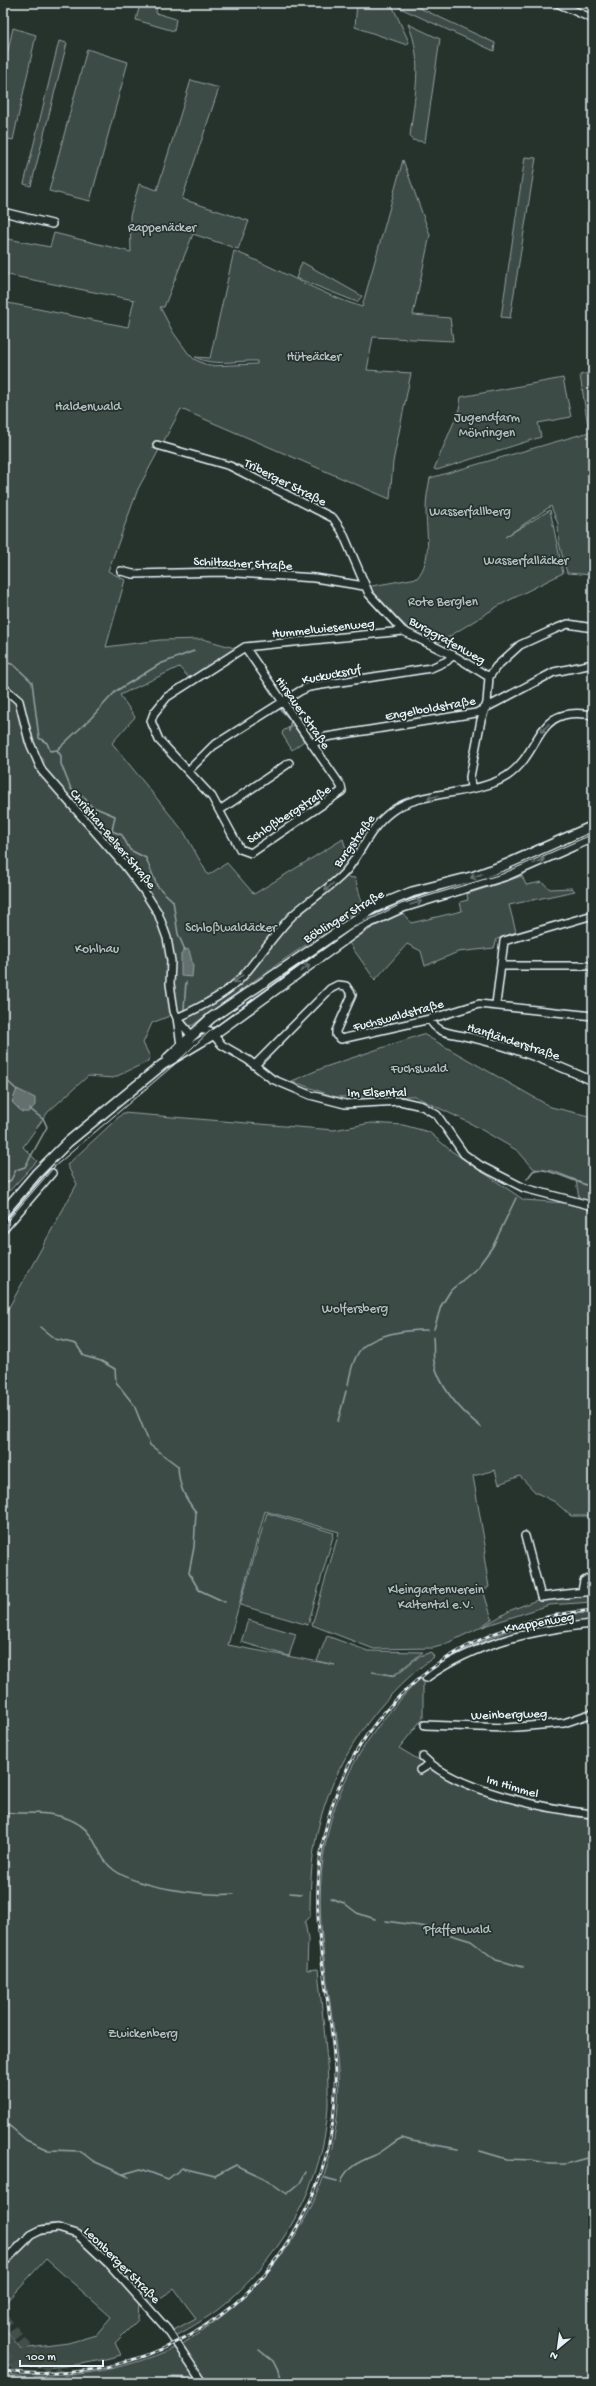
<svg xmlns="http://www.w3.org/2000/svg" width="596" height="2386" viewBox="0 0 596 2386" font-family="'Gochi Hand',sans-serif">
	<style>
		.green { fill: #3e4b47; stroke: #939ea0 }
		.water { fill: #636f6d; stroke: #98a3a5 }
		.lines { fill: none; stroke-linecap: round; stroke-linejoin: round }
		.stream { stroke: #98a3a5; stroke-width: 1.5 }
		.highway-tunnel { stroke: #43504b; stroke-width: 10; stroke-dasharray: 10 5; stroke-linecap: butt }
		.minor-casing { stroke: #e8f1f8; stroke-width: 10 }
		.major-casing { stroke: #e8f1f8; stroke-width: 12 }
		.minor { stroke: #26332d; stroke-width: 7 }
		.major { stroke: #26332d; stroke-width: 9 }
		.tram { stroke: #e8f1f8; stroke-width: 1 }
		.rail-casing { stroke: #e8f1f8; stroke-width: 3 }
		.rail { stroke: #26332d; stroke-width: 1.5; stroke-dasharray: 4.5; stroke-linecap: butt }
		.oneway { stroke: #6a7674 }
		.labels { text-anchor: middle; stroke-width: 3.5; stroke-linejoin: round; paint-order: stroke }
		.park-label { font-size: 13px; fill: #b5bfc3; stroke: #26332d }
		.street-label { font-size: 13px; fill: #e8f1f8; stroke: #26332d }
	</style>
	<rect width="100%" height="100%" fill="#26332d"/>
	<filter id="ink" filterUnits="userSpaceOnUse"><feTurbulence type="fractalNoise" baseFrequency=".025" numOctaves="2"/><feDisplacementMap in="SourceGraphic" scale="8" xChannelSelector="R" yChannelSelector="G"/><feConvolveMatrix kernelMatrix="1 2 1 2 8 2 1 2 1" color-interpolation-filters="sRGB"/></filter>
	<g filter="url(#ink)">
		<path class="green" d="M120,3H157L156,13L176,19L174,31L136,20L139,8Z
			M357,3H391L409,42L407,45L355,27Z
			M397,3H409L495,43L494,51L400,8Z
			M408,24L440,39L425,142L412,140L410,136C414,98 424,60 408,24Z
			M13,28L36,35L13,140L3,138V72Z
			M59,41L67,43L31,186L24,184Z
			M87,49L128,62L90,201L49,191Z
			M191,80L219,88L182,199L249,221L238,249L193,234L164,307H160L173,332L188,353L194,359L209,366L257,364V361C236,360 214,367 195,357L210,358L234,251C278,268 317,293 362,307L403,160L430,235L413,315L450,318L453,341L373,337L367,370L411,373L393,462L390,499L181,409L138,489L108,571L125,580L106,647L160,640L203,639L238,649L190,679L179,667L120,695L135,717L112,743L184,832L208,875L227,863L254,894L343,839L350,862L344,877L355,878L363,906L266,972L193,1025L188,1026L184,1018C208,1010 224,993 241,975L204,1002L152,1023L143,1043L150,1057L147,1062L113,1078L88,1076L48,1112L23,1147L37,1161L3,1198V302L128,327L134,300L3,274V238L50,247L54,233L131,252L130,216L139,184L157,190Z
			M525,157L536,158L510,318L501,317Z
			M302,262L362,296L357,302L296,278Z
			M593,372V425L588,426L580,375Z
			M563,378L571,417L538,423L541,437L437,470L434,469L459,410L461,397Z
			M593,431V575L567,573L559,543L558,524L551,506L505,537L550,510L563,573L500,605L437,644L411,631L392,613L370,588L372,586L417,578C433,559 426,533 426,509C426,499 428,488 430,478Z
			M293,725L304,741L292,750L282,734L283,731Z
			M522,876L526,885L542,882L550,889L572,888L575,891L509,905L516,932L497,939L494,948L458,952L425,966L421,951L407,944L375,980L349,943L381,922L403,913L411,923L462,911L460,902L468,900L467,894Z
			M423,1034L551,1107L593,1117V1516H571L555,1502L535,1492L520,1476L499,1484L495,1470L473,1476L486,1551L484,1556L489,1587L483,1590L492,1619L477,1629L441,1646L433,1648L374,1649L312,1625L339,1532L265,1511L228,1645L335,1665L317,1661L327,1636L368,1651L423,1652L394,1675L372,1672L394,1676L420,1656L431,1652L434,1657C377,1698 332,1763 317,1833C311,1861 310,1889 310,1917L305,1922L308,1939L307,1970L318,1969C322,2014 329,2060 328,2105C325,2180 283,2255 226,2303C211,2316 193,2326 176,2336L172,2331L196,2318L174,2289L151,2304C125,2276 79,2208 37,2227C23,2233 13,2248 3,2258V1318L77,1184L67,1165L123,1113L334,1130L371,1123L403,1125L429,1132L450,1150L524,1200L580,1204L576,1180L553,1171L534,1169L518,1151L470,1123L414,1096L335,1097L292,1081L325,1067Z
			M267,1513L334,1533L308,1625L240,1605Z
			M593,1592V1602L549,1605L482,1627L511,1610L542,1598Z
			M593,1613V1621L569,1622L527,1630L472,1646L523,1624L571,1614Z
			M248,1620L296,1634L289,1656L241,1642Z
			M423,1676V1718L399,1748L453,1780L520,1803L570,1816L593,1819V2383H207L182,2344C279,2285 345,2188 338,2071C333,2001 313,1930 323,1859C333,1783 369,1729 423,1676Z
			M55,2231L69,2233L81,2240L139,2302L138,2320L115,2343L121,2355C81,2366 43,2371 3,2365V2326L21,2349L68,2343L96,2335L111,2317L46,2259L3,2305V2267L33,2237Z
			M176,2347L200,2383H190L185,2377H172L185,2379L188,2383H3V2375C63,2380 121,2372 176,2347Z"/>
		<path class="water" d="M185,949L189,950L193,966L192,977L181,976V954Z
			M17,1089L35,1098V1105L29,1112H22L12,1102Z"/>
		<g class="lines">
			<path class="stream" d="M3,661L14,665L32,682L39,738L47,743L50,751L57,750L61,756V764L71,789L84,797L91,806L115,816L112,831L122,835L130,850L146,858L157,886L173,901L178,934L185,950
				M280,709L291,720L289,731
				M57,750L91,718L116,691L160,664L194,651
				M184,1009L186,982
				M3,1077L17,1090
				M527,1179L533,1171C536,1170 540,1169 543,1170C547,1170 590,1186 593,1188
				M3,1185L11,1180L16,1170L25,1167L47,1127L44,1120L30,1109
				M40,1327L55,1339L76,1344L84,1356L101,1361L115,1369L116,1382L134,1405L150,1445L178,1466C179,1485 183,1496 196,1512L194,1547L189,1573L199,1590L225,1602
				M434,1329L441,1306L451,1290L477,1268L493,1246L516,1198
				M433,1337C434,1345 433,1354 434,1362C440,1388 461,1411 481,1427
				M348,1385C350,1373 354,1354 364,1346C381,1333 407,1330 427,1330
				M338,1421L346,1391
				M3,1812C29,1815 57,1809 80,1825C97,1836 98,1859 114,1870C138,1888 205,1896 234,1894
				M290,1893L301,1894
				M330,1898L344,1903L357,1913L375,1919
				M386,1921L427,1927
				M438,1931L471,1941L496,1960L523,1967
				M3,2123L11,2127L26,2140L48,2150L80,2151L93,2161L129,2177
				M480,2151L507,2159L532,2160L550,2164H565L588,2158
				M123,2174L141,2169L168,2179L182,2168L215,2176L236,2165L264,2178L287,2194L300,2183L306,2172
				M325,2178L337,2181
				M341,2182C346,2167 361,2161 373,2156C384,2152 392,2142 402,2138L412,2141L458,2149
				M259,2350L273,2361L284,2383"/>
			<path class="highway-tunnel" d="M3,2317C22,2344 44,2370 76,2383
				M3,2353L33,2383"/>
			<defs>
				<path id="minor" d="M557,3L593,19
					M3,212L52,224
					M157,445L230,466L333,518L342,531L369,594L403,631L458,658L489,677
					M121,571L133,574L222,572L315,578L364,586
					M245,647L341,786L342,791L251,853L240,849L212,797L159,740L151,721L154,713L167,697L245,647L403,631
					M3,687L19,701L29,741L42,771L125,866L144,891L158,913L167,938L171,961L170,984L174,1011L177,1018L191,1035L190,1039
					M312,744L326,737L476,713L554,672L593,664
					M188,771L213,746L300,691L309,687L431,668L447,661L453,655
					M471,788L470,777L481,720L487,703L489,677L496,667L520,645L555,629L568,624L593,628
					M220,810L289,763
					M501,966H593
					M496,1004L504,941L593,915
					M177,1018C197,1009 228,993 243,976C260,956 274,934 293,915C310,899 331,888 346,871C363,850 369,828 392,811C420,790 476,796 507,776C544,751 533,704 593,715
					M177,1018L181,1045
					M430,1019C436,1033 451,1033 464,1036C509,1045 552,1063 593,1081
					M199,1029L210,1031L222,1045L248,1060L272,1079L310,1095L345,1104L400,1101L422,1106L437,1115L464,1154L481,1166L524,1188L593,1206
					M255,1065L330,989L338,985L346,986L352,995L336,1031V1035L341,1039L430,1019L479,1004L593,1016
					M3,1230L52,1173
					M525,1536L541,1597L593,1591
					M582,1591L584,1581L593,1576
					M426,1678C476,1642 533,1630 593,1624
					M425,1725L506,1728L564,1723L593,1713
					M423,1757C457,1791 546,1809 593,1814
					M420,1770L430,1764
					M3,2263L31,2235L41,2230L58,2228L77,2234L110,2265L167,2329L203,2383"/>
				<path id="major" d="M168,1058L211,1018L373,908L412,892L475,876L505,865L593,826
					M3,1213L37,1173L68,1142L162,1065L214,1034L366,924L403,907L507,875L593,837"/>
			</defs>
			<use href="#minor" class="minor-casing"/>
			<use href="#major" class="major-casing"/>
			<use href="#minor" class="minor"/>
			<use href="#major" class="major"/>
			<path class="tram" d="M3,1226L54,1167L175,1064L210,1031L353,928L401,904L502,874L593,834"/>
			<defs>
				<path id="rail" d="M3,2371C74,2380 142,2365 203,2327C288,2274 339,2172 335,2073C333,2011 315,1950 318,1887C323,1732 442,1622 593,1610"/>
			</defs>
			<use href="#rail" class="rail-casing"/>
			<use href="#rail" class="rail"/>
		</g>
		<defs><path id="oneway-shaft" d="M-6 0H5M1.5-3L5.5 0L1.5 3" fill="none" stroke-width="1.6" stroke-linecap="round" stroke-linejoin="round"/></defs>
		<g class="oneway">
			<use href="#oneway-shaft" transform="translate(545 728) rotate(132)"/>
			<use href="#oneway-shaft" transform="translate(433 797) rotate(165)"/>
			<use href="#oneway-shaft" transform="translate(539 861) rotate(-24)"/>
			<use href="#oneway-shaft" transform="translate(476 876) rotate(161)"/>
			<use href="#oneway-shaft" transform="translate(329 887) rotate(138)"/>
			<use href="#oneway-shaft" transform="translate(416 903) rotate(-18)"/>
			<use href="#oneway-shaft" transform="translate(305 968) rotate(-36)"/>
			<use href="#oneway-shaft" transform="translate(238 979) rotate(140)"/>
		</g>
	</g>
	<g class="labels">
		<g class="park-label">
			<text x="162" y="231">Rappenäcker</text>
			<text x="314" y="360">Hüteäcker</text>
			<text x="88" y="410">Haldenwald</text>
			<text x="487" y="421">Jugendfarm<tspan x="487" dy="15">Möhringen</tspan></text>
			<text x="470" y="515">Wasserfallberg</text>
			<text x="526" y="564">Wasserfalläcker</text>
			<text x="443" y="605">Rote Berglen</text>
			<text x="231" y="931">Schloßwaldäcker</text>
			<text x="97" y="952">Kohlhau</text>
			<text x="419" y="1072">Fuchswald</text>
			<text x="355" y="1312">Wolfersberg</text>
			<text x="436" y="1593">Kleingartenverein<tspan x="436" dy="15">Kaltental e.V.</tspan></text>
			<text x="457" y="1933">Pfaffenwald</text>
			<text x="143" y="2037">Zwickenberg</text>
		</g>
		<g class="street-label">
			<text transform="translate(286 481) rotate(27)" y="5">Triberger Straße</text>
			<text transform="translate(243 562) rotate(3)" y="5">Schiltacher Straße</text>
			<text transform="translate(323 627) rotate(-6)" y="5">Hummelwiesenweg</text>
			<text transform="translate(448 639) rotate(29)" y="5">Burggrafenweg</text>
			<text transform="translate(331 673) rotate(-11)" y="5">Kuckucksruf</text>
			<text transform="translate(430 707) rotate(-10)" y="5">Engelboldstraße</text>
			<text transform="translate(304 712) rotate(55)" y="5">Hirsauer Straße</text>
			<text transform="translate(288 813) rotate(-33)" y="5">Schloßbergstraße</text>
			<text transform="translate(114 838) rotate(50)" y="5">Christian-Belser-Straße</text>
			<text transform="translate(353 840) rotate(-54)" y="5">Burgstraße</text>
			<text transform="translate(343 915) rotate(-31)" y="5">Böblinger Straße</text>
			<text transform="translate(398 1014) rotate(-15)" y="5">Fuchswaldstraße</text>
			<text transform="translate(514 1040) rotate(18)" y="5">Hanfländerstraße</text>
			<text x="377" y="1096">Im Elsental</text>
			<text transform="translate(539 1621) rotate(-10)" y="5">Knappenweg</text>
			<text transform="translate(509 1713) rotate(-2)" y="5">Weinbergweg</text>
			<text transform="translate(513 1785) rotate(17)" y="5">Im Himmel</text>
			<text transform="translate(123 2264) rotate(45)" y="5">Leonberger Straße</text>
		</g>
	</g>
	<rect width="596" height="2386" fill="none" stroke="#26332d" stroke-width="16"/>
	<rect x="8" y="8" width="580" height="2370" fill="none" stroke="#e8f1f8" stroke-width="1.5" filter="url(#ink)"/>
	<g transform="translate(558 2348) rotate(209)" stroke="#26332d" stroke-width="3" paint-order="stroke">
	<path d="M0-3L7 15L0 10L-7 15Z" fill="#e8f1f8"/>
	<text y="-6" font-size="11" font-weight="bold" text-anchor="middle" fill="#e8f1f8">N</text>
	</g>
	<path d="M20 2360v6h83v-6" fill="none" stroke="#e8f1f8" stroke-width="2"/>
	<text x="26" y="2360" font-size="12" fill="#e8f1f8" stroke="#26332d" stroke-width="3" paint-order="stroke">100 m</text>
</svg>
